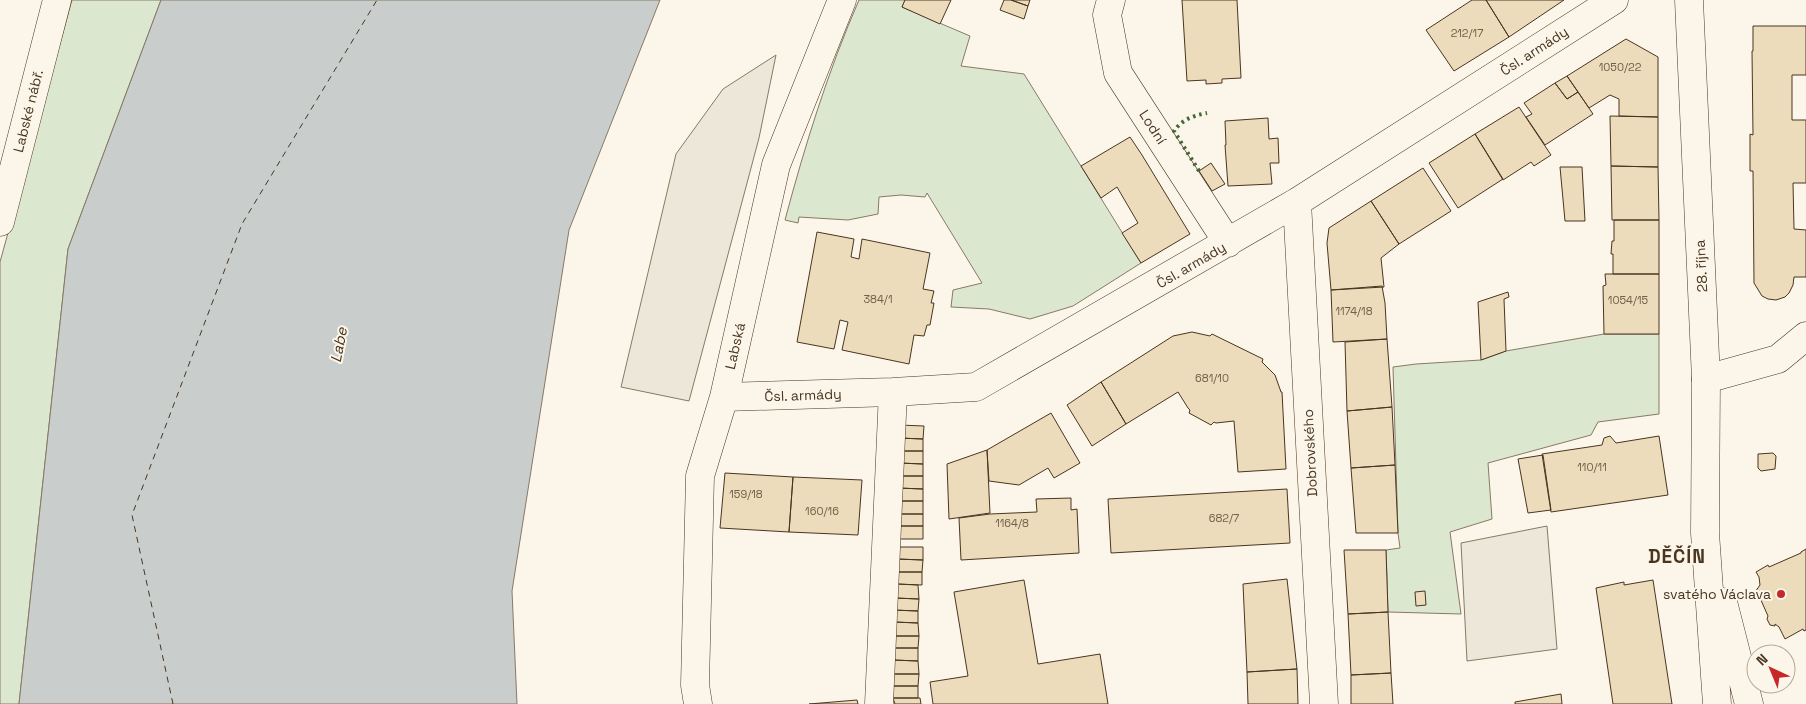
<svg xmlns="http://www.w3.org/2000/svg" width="1806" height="704" viewBox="0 0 1806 704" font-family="'Space Grotesk',sans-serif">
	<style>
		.green { fill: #dce7d0; stroke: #887966 }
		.parking { fill: #ede7d9; stroke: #887966 }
		.water { fill: #c9cecd; stroke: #887966 }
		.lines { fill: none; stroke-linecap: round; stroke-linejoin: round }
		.ferry { stroke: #4a3520; stroke-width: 1; stroke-dasharray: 6 5; stroke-linecap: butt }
		.building { fill: #ecdcbc; stroke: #4a3520 }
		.minor-casing { stroke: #4a3520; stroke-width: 29 }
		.major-casing { stroke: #4a3520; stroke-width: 29 }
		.minor { stroke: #fbf6e9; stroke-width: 28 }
		.major { stroke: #fbf6e9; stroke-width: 28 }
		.hedge { stroke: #436837; stroke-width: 4; stroke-dasharray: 2.5 4; stroke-linecap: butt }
		.poi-dot { fill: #c62828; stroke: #fbf6e9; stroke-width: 2 }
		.labels { text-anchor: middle; stroke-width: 4; stroke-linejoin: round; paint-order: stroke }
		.number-label { font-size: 11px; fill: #725f47 }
		.street-label { font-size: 14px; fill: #4a3520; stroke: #fbf6e9 }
		.poi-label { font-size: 14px; fill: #4a3520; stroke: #fbf6e9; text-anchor: end }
		.water-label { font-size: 15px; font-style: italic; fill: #4a3520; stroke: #fbf6e9 }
		.district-label { font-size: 19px; font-weight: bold; letter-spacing: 1px; fill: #4a3520; stroke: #fbf6e9 }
	</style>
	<rect width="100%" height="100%" fill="#fbf6e9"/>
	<path class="green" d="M72,0H161L68,249L19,704H0V262Z
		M859,0H905L902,7L970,36L961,66L1024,74L1141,263L1073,306L1030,319L989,309L951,307L953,290L982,283L927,193L925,197L901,195L879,197L878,214L848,220L799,217L798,223L785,220C805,145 828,71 859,0Z
		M1604,334H1659V414L1598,422L1591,435L1488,463L1492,519L1450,532L1461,614L1388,612L1386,550L1400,548L1398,533L1393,367L1416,364L1481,360L1506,351Z"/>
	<path class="parking" d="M776,55L759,138L689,401L621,387L676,154L723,89Z
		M1547,526L1557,649L1467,661L1461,543Z"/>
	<path class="water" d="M161,0H660L569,230L512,591L517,704H19L68,249Z"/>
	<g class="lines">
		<path class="ferry" d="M173,704L132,515L242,224L377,0"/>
	</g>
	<path class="building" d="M905,0H951L940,24L902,7Z
		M1004,0H1011L1028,6L1024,19L1000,10Z
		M1011,0H1030L1028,6Z
		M1182,0H1237L1241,78L1222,79V83L1206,84V80L1187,81Z
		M1472,0H1486L1509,37L1454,71L1426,30Z
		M1486,0H1564L1509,37Z
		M1753,26H1806V75H1792V120H1806V183H1793L1794,229L1806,230V277H1794L1793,285L1789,293L1785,297L1776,300L1768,299L1762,296L1754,283L1753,171H1750V134L1753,135L1752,51H1753Z
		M1626,39L1658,57V117L1619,116V99L1610,95L1589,108L1567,76Z
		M1567,76L1578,92L1567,99L1555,83Z
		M1555,83L1567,99L1578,92L1593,114L1545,145L1526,117L1532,114L1524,103Z
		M1519,107L1551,155L1534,166L1531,162L1503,180L1475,134Z
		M1610,116L1658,117V167L1611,166Z
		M1268,118L1269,139L1278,138L1279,163H1270L1272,184L1228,186L1225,145H1226L1225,121Z
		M1475,134L1503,179L1458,208L1429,163Z
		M1130,137L1142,155L1190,234L1141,263L1122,233L1138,223L1117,187L1101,198L1081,166Z
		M1211,163L1225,184L1212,191L1199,171Z
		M1611,166L1658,167L1659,220H1612Z
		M1560,167H1582L1585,221H1565Z
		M1423,168L1451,211L1399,244L1371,201Z
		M1371,201L1399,244L1381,258L1384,287L1331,290L1327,243L1329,228Z
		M1614,220H1659V274H1613V254H1611L1612,241H1614Z
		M817,232L854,239L851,257L859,259L862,239L930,253L923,289L934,291L931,303H934L930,325H927L924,336L914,335L909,364L842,350L848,322L840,320L834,349L797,342Z
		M1605,274H1659V334H1604L1603,286L1606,285Z
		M1382,286L1385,303L1387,339L1333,342L1331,290Z
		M1508,292L1509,297L1504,299L1506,351L1481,360L1478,302Z
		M1192,332L1210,336L1212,334L1263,359L1262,362L1275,375L1281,392H1282L1286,469L1238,472L1234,421L1216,423L1214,422L1211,425L1189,413L1190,410L1188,408L1178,392L1126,424L1101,382L1173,336Z
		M1387,339L1392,407L1347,411L1345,342Z
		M1101,382L1126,424L1092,446L1067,405Z
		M1392,407L1395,465L1351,468L1347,411Z
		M1051,413L1080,463L1054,478L1048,468L1019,485L989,481L987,450Z
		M899,425L924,426L923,439L899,438Z
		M1610,436L1616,443L1659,436L1668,495L1551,512L1542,454L1602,445L1604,438Z
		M899,438L923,439V451H899Z
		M987,450L990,513L949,519L947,464Z
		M899,451H923V464L899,463Z
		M1773,453L1776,456L1775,469L1761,471L1758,468V454Z
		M1543,455L1551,510L1528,513L1518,459Z
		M899,463L923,464V476H898Z
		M1395,465L1398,533H1356L1351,468Z
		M725,473L793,477L789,532L720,528Z
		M898,476H923V489L898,488Z
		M793,477L862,480L858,535L789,532Z
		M898,488L923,489V501H898Z
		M1287,489L1290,543L1111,553L1108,499Z
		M1071,498V510L1077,509L1079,553L961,560L959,518L990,514L1037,512L1036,499Z
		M898,501H923V514H898Z
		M898,514H923V526H898Z
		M898,526H923V539H898Z
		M897,547H923V560L897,559Z
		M1806,549V630L1804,631L1803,629L1785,639L1779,627L1775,624V626L1770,625L1767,619L1768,616L1760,598L1759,599L1755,592L1760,585L1759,577L1756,572L1768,565L1769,567L1801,553V552Z
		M1344,550H1386L1388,612L1348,614Z
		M897,559L923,560L922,572H897Z
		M897,572H922V585L897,584Z
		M1287,579L1297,669L1247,672L1243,584Z
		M1024,580L1038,664L1100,654L1108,704H933L930,682L968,676L954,592Z
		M1653,580L1672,704H1613L1596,588L1624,582V585Z
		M897,584L918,585L919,599L895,598Z
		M1425,591L1426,605L1416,606L1415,592Z
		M895,598L919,599L918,611L893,610Z
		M893,610L918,611V623L894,622Z
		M1388,612L1391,673L1351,675L1348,614Z
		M894,622L918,623L919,636H894Z
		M894,636H919L918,648H893Z
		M893,648H918V661L893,660Z
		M893,660L918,661L919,674H894Z
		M1297,669L1298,704H1248L1247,672Z
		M1391,673L1393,704H1351V675Z
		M894,674H919L918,686H893Z
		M893,686H918V698H893Z
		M1561,694L1562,704H1515V702Z
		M893,698H920L921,704H895Z
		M857,700L858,704H809Z"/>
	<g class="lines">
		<defs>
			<path id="minor" d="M1111,0L1107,15L1118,73L1228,243
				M1297,202L1324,704
				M0,222L57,0
				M1706,379L1778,359L1806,336
				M724,397L893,392L976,387L1297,202L1614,0
				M698,704L695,685L700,476L724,397L776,165L842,0
				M879,704L893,392"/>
			<path id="major" d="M1689,0L1706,379L1705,533L1717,704
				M1723,602L1749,704"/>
		</defs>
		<use href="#minor" class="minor-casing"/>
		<use href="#major" class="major-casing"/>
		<use href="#minor" class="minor"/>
		<use href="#major" class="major"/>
		<path class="hedge" d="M1199,171L1174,131C1183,119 1192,116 1207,113"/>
	</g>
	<circle class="poi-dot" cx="1781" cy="594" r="5"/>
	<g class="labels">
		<g class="number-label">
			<text x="1467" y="37">212/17</text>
			<text x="1620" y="71">1050/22</text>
			<text x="878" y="303">384/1</text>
			<text x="1628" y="304">1054/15</text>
			<text x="1354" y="315">1174/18</text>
			<text x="1212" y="382">681/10</text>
			<text x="1592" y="471">110/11</text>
			<text x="746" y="498">159/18</text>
			<text x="822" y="515">160/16</text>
			<text x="1224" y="522">682/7</text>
			<text x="1012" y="527">1164/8</text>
		</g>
		<g class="street-label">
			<text transform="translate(1534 51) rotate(-33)" y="5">Čsl. armády</text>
			<text transform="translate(28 111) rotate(-76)" y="5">Labské nábř.</text>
			<text transform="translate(1153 127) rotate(57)" y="5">Lodní</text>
			<text transform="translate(1191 265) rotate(-30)" y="5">Čsl. armády</text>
			<text transform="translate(1701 266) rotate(-93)" y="5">28. října</text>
			<text transform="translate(735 346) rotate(-77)" y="5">Labská</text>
			<text transform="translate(803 395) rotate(-2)" y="5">Čsl. armády</text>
			<text transform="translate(1310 453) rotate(-93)" y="5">Dobrovského</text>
		</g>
		<g class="poi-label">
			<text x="1771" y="599">svatého Václava</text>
		</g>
		<g class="water-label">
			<text transform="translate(339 345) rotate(-79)" y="5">Labe</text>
		</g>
		<g class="district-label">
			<text x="1677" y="563">DĚČÍN</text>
		</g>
	</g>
	<g transform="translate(1771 669) rotate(316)"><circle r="24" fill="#fbf6e9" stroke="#b4a999"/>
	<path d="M0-4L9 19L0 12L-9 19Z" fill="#c62828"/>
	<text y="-8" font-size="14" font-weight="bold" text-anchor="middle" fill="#4a3520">N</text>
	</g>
</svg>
